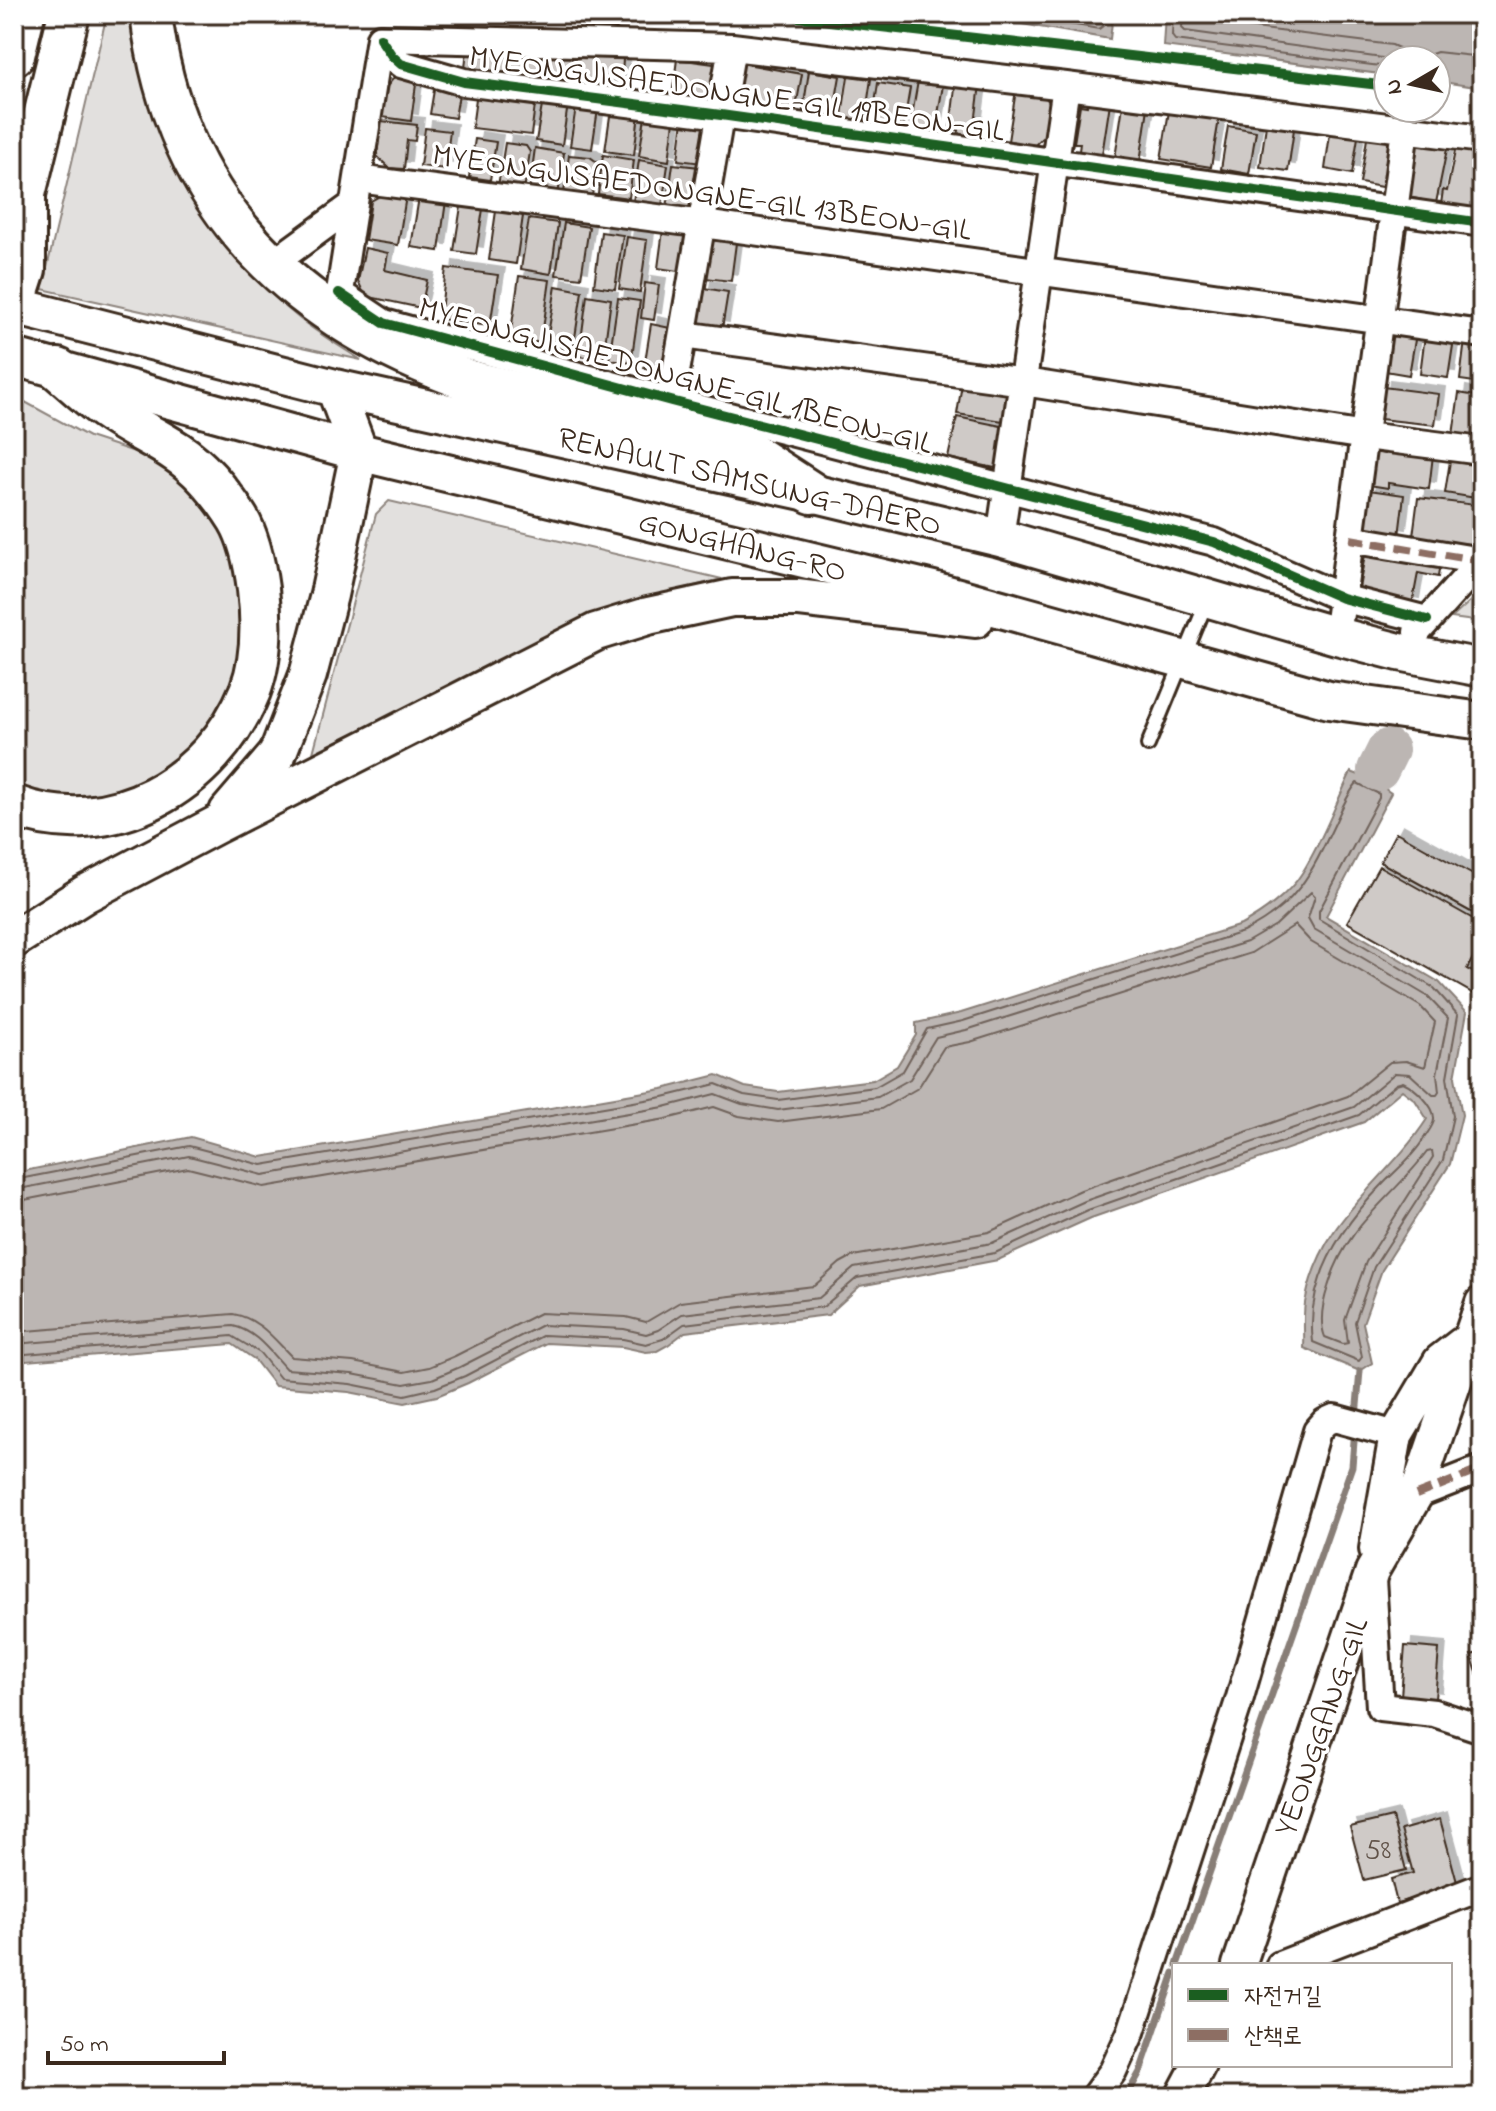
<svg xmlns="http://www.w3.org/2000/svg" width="1496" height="2111" viewBox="0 0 1496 2111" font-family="'Indie Flower','Poor Story',sans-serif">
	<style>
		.green { fill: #e2e0de; stroke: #8e857e; stroke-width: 2 }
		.water { fill: #bcb6b3; stroke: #887e77; stroke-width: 2 }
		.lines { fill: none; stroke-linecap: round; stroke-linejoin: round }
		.shore { stroke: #6f625a; stroke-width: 2 }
		.stream { stroke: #887e77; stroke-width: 7 }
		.river { stroke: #bcb6b3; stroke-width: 42 }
		.building { fill: #cfcac7; stroke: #3b2a1e; stroke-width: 2; filter: url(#shadow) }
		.service-casing { stroke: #3b2a1e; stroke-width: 18 }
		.minor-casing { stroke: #3b2a1e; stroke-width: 32 }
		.tertiary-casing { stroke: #3b2a1e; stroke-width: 38 }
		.secondary-casing { stroke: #3b2a1e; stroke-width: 42 }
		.primary-casing { stroke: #3b2a1e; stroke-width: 46 }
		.service { stroke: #fff; stroke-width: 12 }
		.minor { stroke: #fff; stroke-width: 26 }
		.tertiary { stroke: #fff; stroke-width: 32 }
		.secondary { stroke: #fff; stroke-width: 36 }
		.primary { stroke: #fff; stroke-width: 40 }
		.quiet { stroke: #8d6e63; stroke-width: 8; stroke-dasharray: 16 8; stroke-linecap: butt }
		.cycleway-casing { stroke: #fff; stroke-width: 15 }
		.cycleway { stroke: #1b5e20; stroke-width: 10 }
		.labels { text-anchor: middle; stroke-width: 7; stroke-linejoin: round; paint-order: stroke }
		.number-label { font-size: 28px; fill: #605248 }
		.street-label { font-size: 32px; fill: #3b2a1e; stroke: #fff }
	</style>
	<defs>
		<filter id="shadow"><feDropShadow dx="7" dy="-7" stdDeviation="0" flood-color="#0004"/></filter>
	</defs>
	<rect width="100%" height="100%" fill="#fff"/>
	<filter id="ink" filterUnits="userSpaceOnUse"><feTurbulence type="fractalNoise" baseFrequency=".0125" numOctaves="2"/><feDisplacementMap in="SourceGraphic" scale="16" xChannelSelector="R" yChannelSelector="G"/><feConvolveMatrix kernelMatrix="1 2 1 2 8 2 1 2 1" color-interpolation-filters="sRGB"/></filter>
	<g filter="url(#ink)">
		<path class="green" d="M107,14H131C146,140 202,240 300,319C319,334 341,347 361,360L42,289Z
			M14,396L89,437L153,458L173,471L223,526L239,569L242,664L210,735L126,798L14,795Z
			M389,501L722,579L641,599L603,612L313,753L376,514Z
			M1482,590V622L1452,618Z"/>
		<path class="water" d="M963,14H1113L1110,39Z
			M1165,14H1482V88L1436,81V60H1388V75L1163,46Z
			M1351,772L1372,780L1391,793L1326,916L1439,982L1467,1012L1455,1077L1462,1115L1450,1164L1382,1270L1363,1323L1372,1363L1360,1371L1304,1348C1305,1332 1302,1313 1306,1298C1323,1215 1385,1184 1427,1119L1415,1100L1402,1090L1364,1122L1091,1218L998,1260L860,1286L828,1315L685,1332L668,1345L657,1351L646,1352L623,1347L546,1343L468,1383L437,1396L405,1403L349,1392L275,1386L254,1359L232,1344L14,1362V1173L191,1137L261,1157L662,1089L717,1075L745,1087L778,1092L873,1080L897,1066L916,1035V1023L961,1013L1241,925C1263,913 1289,894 1302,873C1322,842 1335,805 1351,772Z"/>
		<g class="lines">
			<path class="shore" d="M1011,14L1099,29L1103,26L1105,14
				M1173,14L1172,36L1175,40L1388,67
				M1183,14L1182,28L1185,31L1397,60
				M1195,14L1198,21L1392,45L1403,50L1415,60L1437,52L1482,57
				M1432,1151L1433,1157L1366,1262L1345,1320L1348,1343L1343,1344L1325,1337C1319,1322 1323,1302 1328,1287C1346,1224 1390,1201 1427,1152Z
				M14,1180L189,1146L262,1165L663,1097L716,1084L744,1095L778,1100L875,1087L903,1071L927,1029L963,1021L1243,932C1297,906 1312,872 1336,821C1342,808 1348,793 1357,783L1379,794V798L1319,911V919L1434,988L1458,1015L1447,1077L1453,1116L1443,1160L1374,1267L1355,1322L1362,1357L1359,1361L1313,1342C1305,1281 1341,1227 1382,1185C1396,1170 1412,1158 1423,1140C1426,1134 1435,1125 1434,1118C1434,1105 1414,1087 1403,1082L1396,1084L1359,1115L1088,1210L995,1253L857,1278L823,1307L684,1324L663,1339L646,1344L623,1339L544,1335L465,1376L435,1388L405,1395L350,1384L280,1378L260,1353L232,1336L14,1355
				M14,1190L189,1156L263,1175L664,1107L715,1094L742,1104L778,1110L878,1097L910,1079L936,1037L966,1030L1247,942L1276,925L1311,892L1315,896L1308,918L1314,929L1427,996L1448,1018L1437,1074L1439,1092L1437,1095H1433L1410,1074L1395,1073L1354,1107L1085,1201L992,1243L854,1268L819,1298L682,1314L658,1330L646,1334L624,1329L542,1325L460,1367L432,1379L404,1384L352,1374L286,1369C270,1352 256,1331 233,1326L14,1344
				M14,1202L188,1168L264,1187L666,1119L714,1107L739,1116L778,1122L881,1109L918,1088L944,1047L970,1042L1251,953L1295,925L1311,942L1420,1006L1435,1022L1425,1067L1406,1061L1390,1062L1348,1096L1081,1190L989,1232L853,1256L840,1263L814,1286L680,1302L646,1322L626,1317L540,1313L455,1356L429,1367L404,1372L353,1362L292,1357C275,1340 259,1318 233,1314L14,1332"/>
			<path class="stream" d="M1356,1417L1360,1371
				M1177,1965L1352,1466L1355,1429
				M1126,2097L1140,2072L1174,1973"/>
			<path class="river" d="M1378,770L1388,750"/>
		</g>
		<path class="building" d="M467,48L572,57L570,90L515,74L465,69Z
			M577,55L623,59L621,92L574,88Z
			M677,59L721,65L716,97L708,102L672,97Z
			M740,63L802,74L795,113L734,102Z
			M809,71L840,76L832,122L802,117Z
			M396,75L417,77L411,121L382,117L386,88Z
			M848,76L871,79L864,126L841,122Z
			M956,80L980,84L973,140L958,138L959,130L950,129Z
			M918,81L943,85L935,132L910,127Z
			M878,83L910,88L903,129L872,124Z
			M435,84L460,88L455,118L430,114Z
			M1016,90L1043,94L1049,102L1045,135L1035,145L1008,141Z
			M477,91L536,98L531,135L472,128Z
			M1088,99L1110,103L1102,155L1079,151L1080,143H1074L1080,105L1087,106Z
			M543,100L568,104L562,145L536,141Z
			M1123,105L1148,108L1140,162L1115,158Z
			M576,106L598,109L592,149L570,146Z
			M611,109L639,113L634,155L605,151Z
			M1169,111L1219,119L1211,167L1161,159Z
			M645,117L674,121L669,161L639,156Z
			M683,120L704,123L706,129L702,163L678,160Z
			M381,121L417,125L415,141L407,140L404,169L389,168L377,156Z
			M1266,125L1294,129L1288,171L1260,167Z
			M1228,126L1256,131L1249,174L1221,169Z
			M1331,127L1359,131L1352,174L1325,169Z
			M425,128L450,131L445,169L420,166Z
			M1368,132L1395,141L1387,188L1360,183Z
			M475,139L496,142L490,180L469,177Z
			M1422,139L1448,144L1436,203L1409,197L1412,144Z
			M505,143L526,146L530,152L524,190L498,186Z
			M1456,146L1482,151V170L1474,211L1441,204L1443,190L1447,191Z
			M535,148L564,153L558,196L529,192Z
			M569,155L590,157L597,162L592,196L564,193Z
			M603,155L634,160L629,198L598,194Z
			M639,160L668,165L662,206L633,202Z
			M673,164L699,167L694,205L684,210L667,208Z
			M385,193L406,196L398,245L365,240L371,201Z
			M419,197L446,201L439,251L411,247Z
			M461,206L483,209L476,254L454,251Z
			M496,211L523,216L516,264L489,260Z
			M529,219L558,223L551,274L521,269Z
			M564,223L589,227L581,278L556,275Z
			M663,230L680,233L690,239L685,272L658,268Z
			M601,232L623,235L615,289L594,286Z
			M627,237L647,240L640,292L619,289Z
			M711,240L736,243L731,281L705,278Z
			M365,248L388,253L385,270L427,280L421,308L365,296L358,281Z
			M446,268L498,275L490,326L440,319Z
			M519,276L550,280L541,343L510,338Z
			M645,283L659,285L654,320L641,318Z
			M556,286L582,291L573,351L546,347Z
			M704,288L728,292L722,329L698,326Z
			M587,295L611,299L603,360L579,356Z
			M618,298L640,301L631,363L609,360Z
			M651,324L675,329L668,369L660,371L644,368Z
			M1395,330L1416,334L1409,375L1379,370L1385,336Z
			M1425,335L1454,339L1448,378L1420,374Z
			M1465,340L1482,343V383L1460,380Z
			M962,384L1006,391L1014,400L1010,422L957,414Z
			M1383,387L1439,394L1435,425L1380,419Z
			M1459,393L1482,397L1476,438L1453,435Z
			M957,417L1011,428L1004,457L995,468L948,458Z
			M1384,448L1433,455L1429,489L1388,483V488L1369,485L1374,452L1384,454Z
			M1450,461L1482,466V499L1445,493Z
			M1369,490L1404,495L1399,536L1364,531Z
			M1418,498L1476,505L1474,517L1481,518L1478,537L1470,544L1451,542L1450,548L1442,547L1443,540L1413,536Z
			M1366,549L1440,563L1438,577L1418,573L1412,605L1358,594Z
			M1396,832L1482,880V913L1480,917L1380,862Z
			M1379,866L1482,924V941L1467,969L1482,977L1474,994L1347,922Z
			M1405,1646L1439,1649L1435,1699L1401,1696Z
			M1482,1652V1687L1471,1655Z
			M1392,1817L1406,1870L1364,1880L1350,1827Z
			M1440,1819L1458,1886L1397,1903L1391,1879L1413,1873L1401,1830Z"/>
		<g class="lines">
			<defs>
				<path id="service" d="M1148,745L1207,601"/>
				<path id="minor" d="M380,38L392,56L401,64L464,82L721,115L1482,223
					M380,38L732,47L1066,86L1482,139
					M358,179L703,224L1482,334
					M271,265L353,205
					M339,293L384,323L671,401L1214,542L1342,598L1427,620
					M337,311L380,38
					M683,335L1024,382L1365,436L1482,451
					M671,401L732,47
					M1000,538L1066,86
					M1350,539L1481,561
					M1417,632L1482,560
					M1337,636L1405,129
					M1416,1495L1482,1469
					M1372,1579L1380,1707L1434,1713L1482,1729
					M1280,1965L1482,1887
					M1094,2097L1113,2071L1131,2032L1239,1701L1317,1431L1325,1422L1334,1418L1396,1435"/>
				<path id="tertiary" d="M1376,1549L1396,1435L1440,1361L1462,1344
					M1239,1965L1372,1571L1416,1495L1482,1303
					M1182,2097L1199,2065"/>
				<path id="secondary" d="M14,306L335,388L812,493L1000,538L1337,636L1399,652L1482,668
					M14,357L359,452L933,590L1329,700L1482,721
					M228,812L277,755L308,675L329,595L359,452L335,388
					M14,939L85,894L216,825L596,632L648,616L732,598H798L975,619"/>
				<path id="primary" d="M151,14C174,205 294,319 470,381L741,447L812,493
					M14,55L24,14
					M14,221L25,194L69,14
					M14,304L25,270V194
					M14,806C112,843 212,784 250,691C262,660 262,622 258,589C255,566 250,539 238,519C223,495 201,468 177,452C152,435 123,423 99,404C85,393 72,381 58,369"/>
			</defs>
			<use href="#service" class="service-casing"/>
			<use href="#minor" class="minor-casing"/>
			<use href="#tertiary" class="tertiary-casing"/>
			<use href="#secondary" class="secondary-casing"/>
			<use href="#primary" class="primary-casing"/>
			<use href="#service" class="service"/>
			<use href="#minor" class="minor"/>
			<use href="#tertiary" class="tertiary"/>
			<use href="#secondary" class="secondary"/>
			<use href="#primary" class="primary"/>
			<path class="quiet" d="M1350,539L1481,561
				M1416,1495L1482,1469"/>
			<defs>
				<path id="cycleway" d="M769,14L1388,86
					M380,38L392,56L401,64L464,82L721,115L1482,223
					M339,293L384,323L671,401L1214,542L1342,598L1427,620"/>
			</defs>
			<use href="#cycleway" class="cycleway-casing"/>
			<use href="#cycleway" class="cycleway"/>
		</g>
	</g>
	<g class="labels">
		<g class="number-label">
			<text x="1378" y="1858">58</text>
		</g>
		<g class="street-label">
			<text transform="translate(737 92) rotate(8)" y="11">MYEONGJISAEDONGNE-GIL 19BEON-GIL</text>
			<text transform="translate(702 191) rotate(8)" y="11">MYEONGJISAEDONGNE-GIL 13BEON-GIL</text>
			<text transform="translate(676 374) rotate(15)" y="11">MYEONGJISAEDONGNE-GIL 1BEON-GIL</text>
			<text transform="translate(750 480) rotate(13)" y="11">RENAULT SAMSUNG-DAERO</text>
			<text transform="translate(743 545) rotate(14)" y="11">GONGHANG-RO</text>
			<text transform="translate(1320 1726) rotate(-71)" y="11">YEONGGANG-GIL</text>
		</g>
	</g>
	<rect width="1496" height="2111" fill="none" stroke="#fff" stroke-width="48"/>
	<rect x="24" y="24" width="1448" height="2063" fill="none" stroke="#3b2a1e" stroke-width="3" filter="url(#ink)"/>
	<rect x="1172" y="1963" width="280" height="104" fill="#ffffff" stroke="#b1aaa5" stroke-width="2"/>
	<rect x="1188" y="1989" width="40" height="12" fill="#1b5e20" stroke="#b1aaa5" stroke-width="2"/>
	<text x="1244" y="2003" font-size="24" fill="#3b2a1e">자전거길</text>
	<rect x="1188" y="2029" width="40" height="12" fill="#8d6e63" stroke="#b1aaa5" stroke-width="2"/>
	<text x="1244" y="2043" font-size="24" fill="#3b2a1e">산책로</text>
	<g transform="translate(1412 84) rotate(261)"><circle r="38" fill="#ffffff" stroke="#b1aaa5" stroke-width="2"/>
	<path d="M0-6L14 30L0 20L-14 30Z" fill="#3b2a1e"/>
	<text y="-12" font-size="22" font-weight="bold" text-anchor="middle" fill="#3b2a1e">N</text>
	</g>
	<path d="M48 2051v12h176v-12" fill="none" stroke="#3b2a1e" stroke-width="4"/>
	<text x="60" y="2051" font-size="24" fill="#3b2a1e" stroke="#ffffff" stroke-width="6" paint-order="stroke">50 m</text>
</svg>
